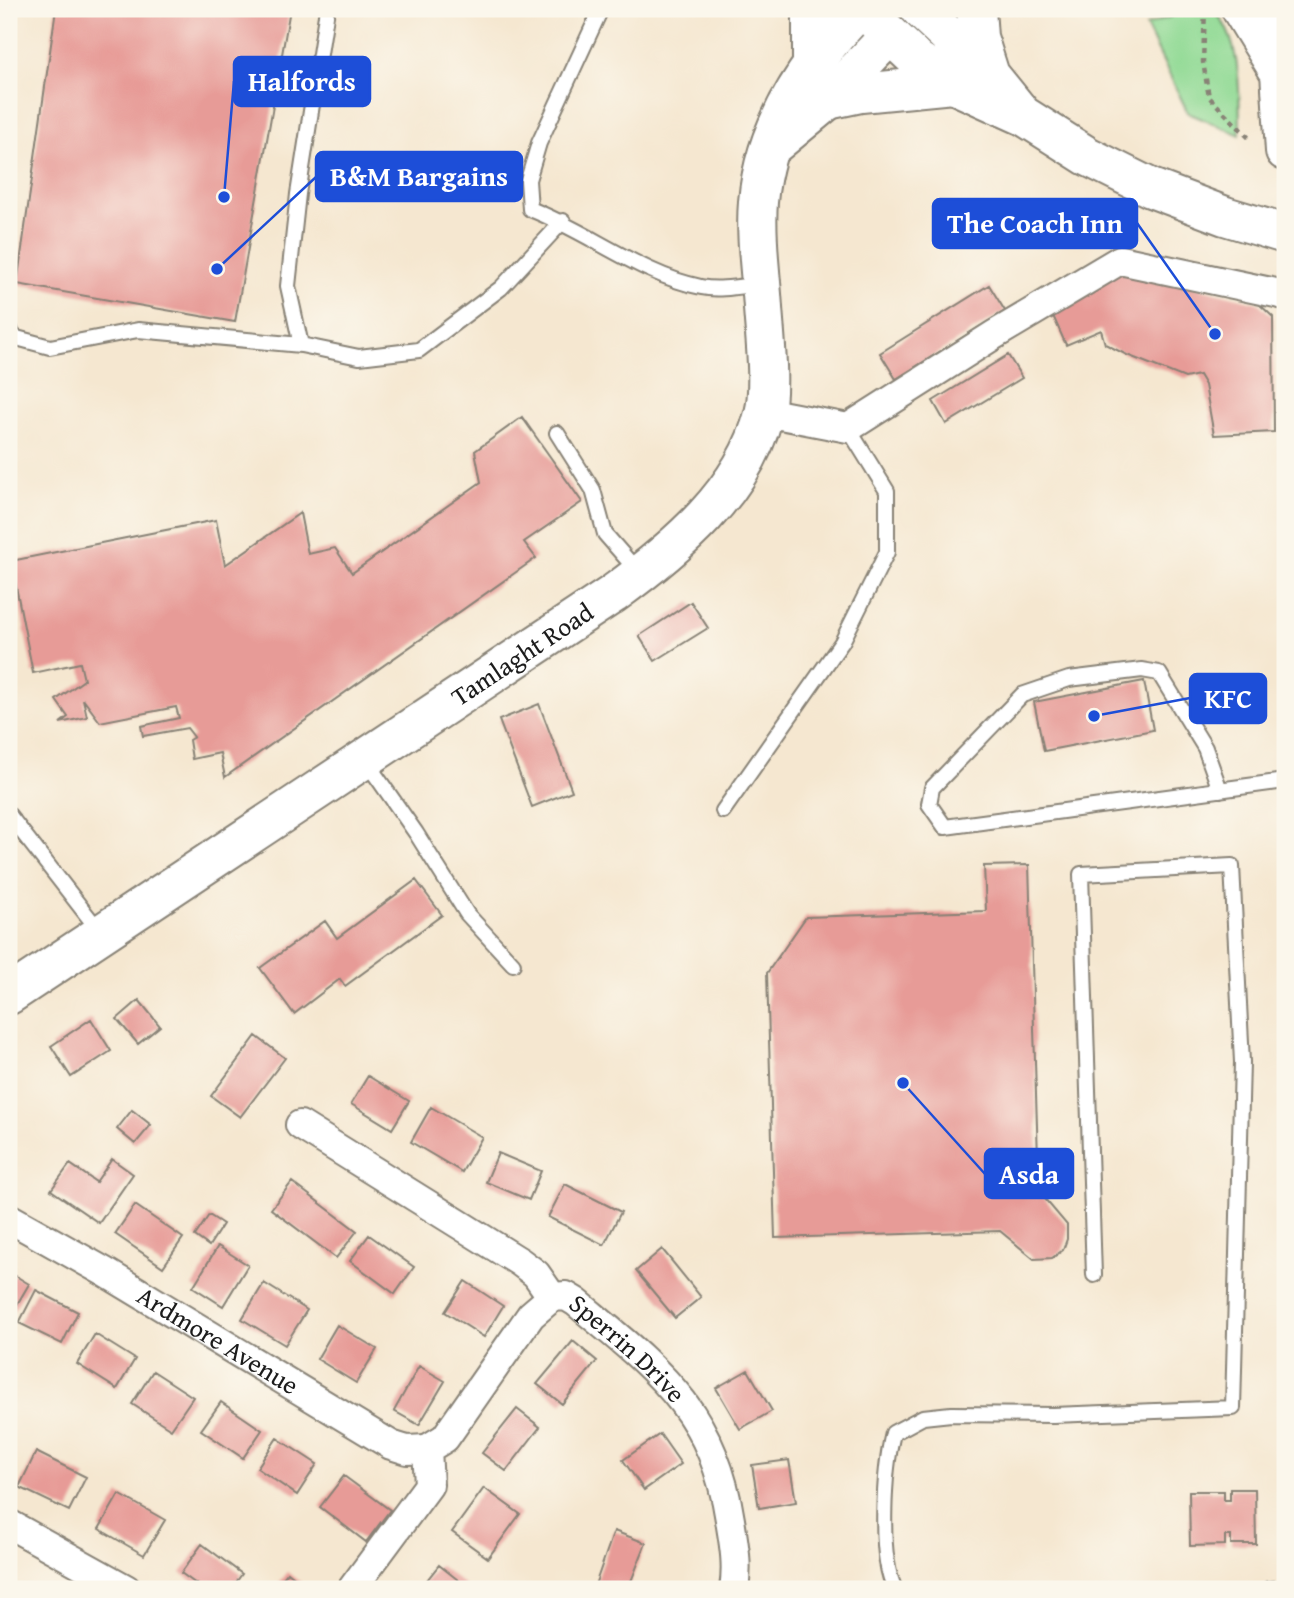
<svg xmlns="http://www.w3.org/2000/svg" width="1294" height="1598" viewBox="0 0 1294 1598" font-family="'Gentium Book Plus',serif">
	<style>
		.green { fill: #92da95; stroke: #577b58; stroke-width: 2 }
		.building { fill: #e79b97 }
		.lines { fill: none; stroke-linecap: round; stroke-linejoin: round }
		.lane-casing { stroke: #888276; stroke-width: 18 }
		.street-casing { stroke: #888276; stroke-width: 32 }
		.secondary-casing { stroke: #888276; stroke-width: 42 }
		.highway-casing { stroke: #888276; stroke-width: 42 }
		.path { stroke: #888276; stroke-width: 4.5; stroke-dasharray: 5 5; stroke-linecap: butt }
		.lane { stroke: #fff; stroke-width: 14 }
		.street { stroke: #fff; stroke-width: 28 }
		.secondary { stroke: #fff; stroke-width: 38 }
		.highway { stroke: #fff; stroke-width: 38 }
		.labels { text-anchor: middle; stroke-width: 6; stroke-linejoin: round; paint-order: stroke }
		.street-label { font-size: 26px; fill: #1c1c1c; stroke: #fbf7ec }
		.leader { fill: none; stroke: #1d4ed8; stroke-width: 2.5 }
		.callout-dot { fill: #1d4ed8; stroke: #fbf7ec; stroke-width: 2.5 }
		.callout { fill: #1d4ed8; stroke: #1d4ed8; stroke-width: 2.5 }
		.callout-label { font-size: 28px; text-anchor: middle; font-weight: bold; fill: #fff }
	</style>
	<rect width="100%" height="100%" fill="#fbf7ec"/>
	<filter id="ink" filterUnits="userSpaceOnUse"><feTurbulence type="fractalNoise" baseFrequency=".0143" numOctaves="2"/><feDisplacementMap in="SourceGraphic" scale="14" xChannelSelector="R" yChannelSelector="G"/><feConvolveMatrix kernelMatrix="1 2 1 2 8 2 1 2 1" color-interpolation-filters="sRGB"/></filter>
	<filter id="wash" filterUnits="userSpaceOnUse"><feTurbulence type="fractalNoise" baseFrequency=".00686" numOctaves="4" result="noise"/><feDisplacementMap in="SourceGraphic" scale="28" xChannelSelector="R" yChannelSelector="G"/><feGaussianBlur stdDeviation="1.57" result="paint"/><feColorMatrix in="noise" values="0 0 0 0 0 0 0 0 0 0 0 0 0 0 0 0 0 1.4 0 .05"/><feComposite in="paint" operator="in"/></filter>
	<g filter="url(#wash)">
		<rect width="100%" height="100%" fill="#f5e7d0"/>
		<path class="green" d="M1190,9H1213C1243,40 1239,94 1240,135L1188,113L1146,26Z"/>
		<g id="blocks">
			<path class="building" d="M56,9H290L235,322L17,284Z
				M1122,268L1258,303L1273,317L1274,432L1214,435L1205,385L1199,375L1185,378L1127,355L1105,344L1101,330L1066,345L1050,309Z
				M989,285L1005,311L896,379L880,353Z
				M1008,355L1022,378L946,424L933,401Z
				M522,417L582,502L524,542L536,558L225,777L220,753L192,759L189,740L194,737L187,728L143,736L141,726L179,718L176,707L100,722L83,699L87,717L60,723L68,717L56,700L84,680L80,663L33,673L11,561L216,520L225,565L300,513L308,554L335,548L352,573L481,482L475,451Z
				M691,602L708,628L655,661L639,636Z
				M1144,681L1153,730L1044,751L1034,702Z
				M539,704L572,791L532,807L499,720Z
				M1029,865L1039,1192L1067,1225V1239L1063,1250L1052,1258L1034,1259L1000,1231L775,1238L767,973L806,917L986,911L984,866Z
				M416,880L442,915L345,986L340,979L294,1014L260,968L325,921L337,938Z
				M139,1000L160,1026L138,1044L117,1019Z
				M91,1019L111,1051L71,1077L51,1046Z
				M256,1036L285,1058L240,1117L211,1096Z
				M368,1076L409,1101L392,1129L351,1104Z
				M431,1107L482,1137L462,1172L411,1142Z
				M132,1110L151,1125L135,1144L117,1129Z
				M498,1153L541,1171L529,1200L486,1182Z
				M112,1159L133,1174L99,1223L51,1190L70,1164L96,1182Z
				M292,1182L357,1231L336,1258L271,1209Z
				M565,1184L621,1212L604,1245L548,1217Z
				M135,1205L183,1238L163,1267L115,1234Z
				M209,1215L223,1224L209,1246L195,1236Z
				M369,1235L414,1267L395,1294L350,1261Z
				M218,1246L248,1265L223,1306L193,1287Z
				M662,1249L701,1297L675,1318L636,1271Z
				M9,1272L29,1284L12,1313L9,1311Z
				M465,1281L503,1306L484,1337L445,1312Z
				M264,1283L307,1310L285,1345L242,1319Z
				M36,1290L78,1312L62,1344L19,1323Z
				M337,1325L377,1349L356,1383L317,1359Z
				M95,1334L135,1359L117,1389L77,1364Z
				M573,1341L597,1361L562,1404L537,1384Z
				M419,1366L445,1381L419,1425L394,1411Z
				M748,1370L772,1411L740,1429L716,1388Z
				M153,1371L193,1397L171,1429L132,1404Z
				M221,1402L262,1430L243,1458L201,1430Z
				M517,1409L540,1427L506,1471L482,1453Z
				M660,1434L681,1464L644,1490L623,1460Z
				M277,1438L317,1464L297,1495L257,1468Z
				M36,1452L86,1477L69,1511L19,1487Z
				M789,1460L796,1502L759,1508L752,1465Z
				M344,1476L390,1510L366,1542L320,1507Z
				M484,1488L520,1514L488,1558L452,1532Z
				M1230,1489H1255L1256,1544H1231V1536H1225V1545L1190,1546L1189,1491H1224V1500H1230Z
				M119,1494L165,1520L144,1555L99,1529Z
				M614,1531L646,1543L628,1589H608L595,1585Z
				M202,1544L242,1574L231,1589H203L181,1573Z
				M439,1565L467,1587L466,1589H420Z
				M288,1572L309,1589H274Z"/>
		</g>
	</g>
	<g filter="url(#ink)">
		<use href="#blocks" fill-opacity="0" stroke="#888276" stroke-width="2"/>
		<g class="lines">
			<defs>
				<path id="lane" d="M327,9L298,194L288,286L301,345L359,357L419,350L501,288L563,221
					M601,9L539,143L528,180L530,209C588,231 641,275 701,287C719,291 742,286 760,284
					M9,326L13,337L50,347L138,330L301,345
					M557,433L593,490L605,534L639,573
					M365,760L416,833L467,914L513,964
					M1220,790L1205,748L1159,673L1142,670L1069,679L1022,695L932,788L929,804L945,827L1285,781
					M723,811L842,642L887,552V491L848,428
					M9,815L100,932
					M895,1589C878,1557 884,1470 893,1433L923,1417L951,1414L1053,1415L1233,1408L1242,1062L1232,866L1081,874L1094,1275
					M1269,1589L1285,1588"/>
				<g id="street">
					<path d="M765,412L848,428L994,335L1120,260L1285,295"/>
					<path id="s1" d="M300,1125L520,1262L536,1274L552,1297L566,1296L576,1302C657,1370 713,1409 730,1520C734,1544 738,1565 734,1589"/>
					<path id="s2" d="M9,1218L105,1272L391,1445L407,1450L427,1449"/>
					<path d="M9,1524L126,1589"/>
					<path d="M352,1589L429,1485L427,1449L445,1438L531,1315L552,1297"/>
				</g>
				<g id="secondary">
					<path d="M812,9V63"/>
					<path d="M828,100L861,93L953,84"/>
					<path d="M775,144L828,100L890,35"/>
					<path id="s3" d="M9,995L613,594C675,549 744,492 764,414C771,389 765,336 763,308C761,274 755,237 758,202C764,127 809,61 860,9"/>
				</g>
				<path id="highway" d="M863,9L918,61L953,84L1024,116L1087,156L1151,188L1225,216L1285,234
					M920,9L990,75L1020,112
					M976,9L978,37L990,75
					M1241,9L1277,68
					M1276,9L1285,151"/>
			</defs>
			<use href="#lane" class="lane-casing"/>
			<use href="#street" class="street-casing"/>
			<use href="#secondary" class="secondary-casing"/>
			<use href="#highway" class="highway-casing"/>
			<path class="path" d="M1205,9L1203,62L1209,97L1251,140"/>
			<use href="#lane" class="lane"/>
			<use href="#street" class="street"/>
			<use href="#secondary" class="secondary"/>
			<use href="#highway" class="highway"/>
		</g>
	</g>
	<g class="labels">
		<g class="street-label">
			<text dy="9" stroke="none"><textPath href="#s3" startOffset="616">Tamlaght Road</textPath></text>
			<text dy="9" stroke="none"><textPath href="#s2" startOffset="242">Ardmore Avenue</textPath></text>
			<text dy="9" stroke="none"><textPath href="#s1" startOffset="402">Sperrin Drive</textPath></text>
		</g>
	</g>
	<path class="leader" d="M224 197L234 81M217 269L316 177M1215 334L1137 223M1094 716L1190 698M903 1083L985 1174"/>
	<g class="callout-dot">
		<circle cx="224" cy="197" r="7"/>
		<circle cx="217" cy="269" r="7"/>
		<circle cx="1215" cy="334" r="7"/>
		<circle cx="1094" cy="716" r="7"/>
		<circle cx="903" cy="1083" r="7"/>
	</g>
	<g class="callout">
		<rect x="234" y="57" width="136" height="49" rx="7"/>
		<rect x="316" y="152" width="206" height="49" rx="7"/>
		<rect x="933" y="199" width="204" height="49" rx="7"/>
		<rect x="1190" y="674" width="76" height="49" rx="7"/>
		<rect x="985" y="1149" width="88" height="49" rx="7"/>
	</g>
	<g class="callout-label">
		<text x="302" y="91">Halfords</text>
		<text x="419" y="186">B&amp;M Bargains</text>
		<text x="1035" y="233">The Coach Inn</text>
		<text x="1228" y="708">KFC</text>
		<text x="1029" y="1184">Asda</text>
	</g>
	<rect width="1294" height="1598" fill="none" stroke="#fbf7ec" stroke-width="35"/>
</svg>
